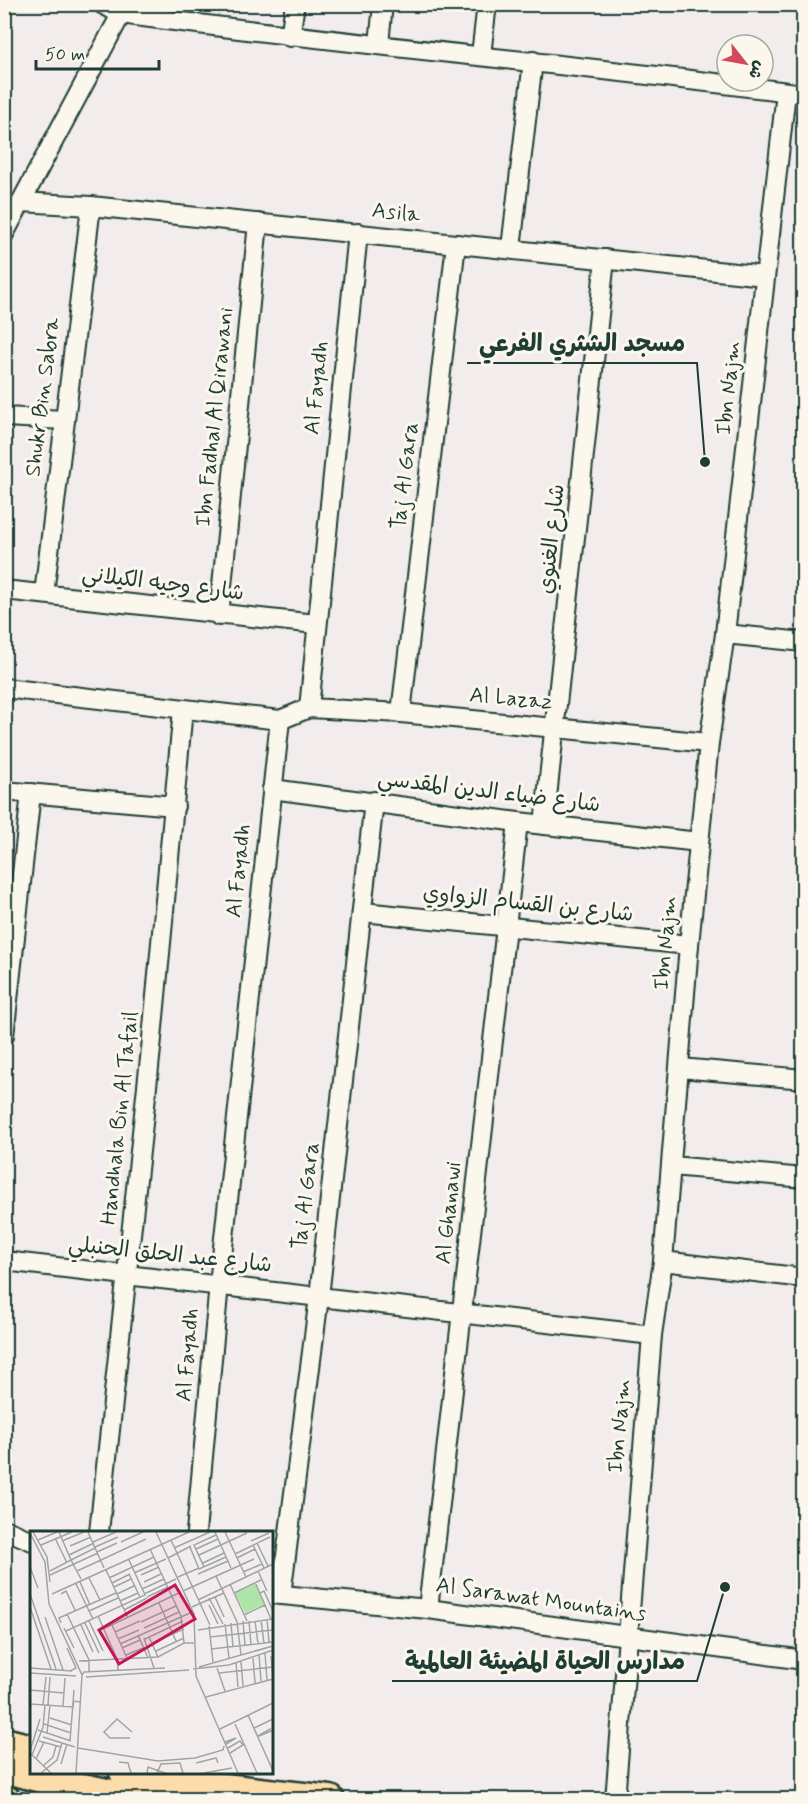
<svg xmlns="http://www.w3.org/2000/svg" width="808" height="1804" font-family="Mynerve,'Playpen Sans Arabic',sans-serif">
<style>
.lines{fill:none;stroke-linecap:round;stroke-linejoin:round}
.street-casing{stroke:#1f3d34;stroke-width:22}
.primary-casing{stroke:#1f3d34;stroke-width:33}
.street{stroke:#fbf7ec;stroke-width:18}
.primary{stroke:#fddcac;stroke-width:28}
.labels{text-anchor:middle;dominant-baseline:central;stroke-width:6;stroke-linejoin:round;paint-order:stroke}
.street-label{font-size:22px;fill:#1f3d34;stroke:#fbf7ec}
.inset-road{fill:none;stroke:#9ea6a3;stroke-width:1.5}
.view{fill:#c2185b;fill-opacity:0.15;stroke:#c2185b;stroke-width:3}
.inset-edge{fill:none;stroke:#1f3d34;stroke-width:3}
.leader{fill:none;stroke:#1f3d34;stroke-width:2}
.callout-dot{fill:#1f3d34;stroke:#fbf7ec;stroke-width:2}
.callout-label{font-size:24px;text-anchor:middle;font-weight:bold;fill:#1f3d34;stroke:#fbf7ec;stroke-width:6;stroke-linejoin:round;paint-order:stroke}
</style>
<rect width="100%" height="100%" fill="#f3eced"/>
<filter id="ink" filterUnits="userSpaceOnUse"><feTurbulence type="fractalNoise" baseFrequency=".0167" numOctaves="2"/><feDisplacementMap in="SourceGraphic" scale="12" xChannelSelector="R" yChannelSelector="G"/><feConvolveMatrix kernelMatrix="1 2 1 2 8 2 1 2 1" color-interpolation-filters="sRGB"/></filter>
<g filter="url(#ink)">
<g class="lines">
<defs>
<g id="street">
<path d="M102 4 121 14C348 45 576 64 804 94"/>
<path d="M290 37 295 4"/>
<path d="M379 44 383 4"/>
<path d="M481 55 487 4"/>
<path d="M21 202 91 206 765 276"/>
<path d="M4 234 126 5"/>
<path d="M511 248 533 61"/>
<path d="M4 417 65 420"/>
<path d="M4 590 316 624"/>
<path d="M44 594 91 206"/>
<path d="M219 616 258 223"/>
<path d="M725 634 804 642"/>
<path d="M4 688 280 720"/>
<path d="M309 708 358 233"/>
<path d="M401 713 456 244"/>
<path d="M272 789 518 822 699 842"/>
<path d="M4 791 175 806"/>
<path d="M544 825 605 259"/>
<path d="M363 912 689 945"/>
<path d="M4 1036 31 793"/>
<path d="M680 1068 804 1079"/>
<path d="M672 1166 804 1178"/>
<path d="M4 1261 652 1335"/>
<path d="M663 1261 804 1278"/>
<path d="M4 1529 32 1541"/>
<path d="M99 1532 151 1049 183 709"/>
<path d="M196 1532 219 1284 280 720 309 708 401 713 709 743"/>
<path d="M272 1594 428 1609 804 1660"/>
<path d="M281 1595 319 1297 374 801"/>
<path d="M428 1609 518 822"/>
<path d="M615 1800 652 1335 663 1261 689 945 709 743 725 634 786 92"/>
</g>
<g id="primary">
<path d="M4 1742 32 1749"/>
<path d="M4 1768 63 1784 141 1800"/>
<path d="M124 1772 162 1781 330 1800"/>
<path d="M4 1799 6 1800"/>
</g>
</defs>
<use href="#street" class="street-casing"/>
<use href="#primary" class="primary-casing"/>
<use href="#street" class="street"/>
<use href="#primary" class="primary"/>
</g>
</g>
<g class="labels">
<g class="street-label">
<text transform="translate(396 213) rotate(6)">Asila</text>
<text transform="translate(317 388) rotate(-84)">Al Fayadh</text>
<text transform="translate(729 388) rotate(-84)">Ibn Najm</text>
<text transform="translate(43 397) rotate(-83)">Shukr Bin Sabra</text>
<text transform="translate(215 417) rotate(-84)">Ibn Fadhal Al Qirawani</text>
<text transform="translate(405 476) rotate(-83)">Taj Al Gara</text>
<text transform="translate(552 539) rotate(-84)">شارع الغنوي</text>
<text transform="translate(163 584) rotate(7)">شارع وجيه الكيلاني</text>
<text transform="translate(511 699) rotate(5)">Al Lazaz</text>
<text transform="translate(489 792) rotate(7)">شارع ضياء الدين المقدسي</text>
<text transform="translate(239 871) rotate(-84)">Al Fayadh</text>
<text transform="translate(528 904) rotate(6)">شارع بن القسام الزواوي</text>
<text transform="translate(666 943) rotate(-85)">Ibn Najm</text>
<text transform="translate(120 1118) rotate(-84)">Handhala Bin Al Tafail</text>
<text transform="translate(306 1196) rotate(-83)">Taj Al Gara</text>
<text transform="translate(449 1213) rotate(-84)">Al Ghanawi</text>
<text transform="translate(170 1255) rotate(6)">شارع عبد الحلق الحنبلي</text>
<text transform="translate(188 1355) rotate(-85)">Al Fayadh</text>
<text transform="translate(620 1426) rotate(-85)">Ibn Najm</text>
<text transform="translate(541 1600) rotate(8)">Al Sarawat Mountains</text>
</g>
</g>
<g transform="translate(30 1531)">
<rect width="243" height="243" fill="#f3eced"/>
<path d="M225 53 235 73 215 82 205 62Z" fill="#aee4a7"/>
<path class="inset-road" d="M3 1 17 26 20 51M29 1 41 29 65 17M58 1 74 37M126 1 164 83 166 145 208 242M185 1 201 37M195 1 216 46M0 2 15 31 19 73 52 144 46 242M25 7 37 32M8 9 27 1M141 9 180 94M32 10 54 1M221 10 239 2M63 11 86 1M91 11 113 1M227 12 238 35M11 14 42 1M223 14 234 37M40 15 61 6M65 16 88 6M160 16 169 38 196 26M144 17 180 1M120 18 151 85 154 112M166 18 188 8M67 21 87 12M205 23 240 6M39 24 64 12M169 24 217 2M138 27 161 15M207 27 225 18M71 29 116 8M173 32 194 22M0 36 8 57M174 36 164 14 186 4M76 39 98 87M20 40 41 29 51 48M47 40 71 29M228 40 237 60M213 41 232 33M104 42 136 28M99 43 110 66M168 43 198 30M20 44 68 22M111 44 129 36M186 45 207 91 211 124M148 46 169 37M59 47 70 69M79 47 124 26M50 51 60 74M114 51 131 43M225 51 241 88M82 52 100 43M46 53 63 88M200 53 217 90M84 56 101 48M112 58 134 48M153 60 224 28M204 62 231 49M230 62 234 60 243 80M0 63 26 138M22 63 159 1M31 63 36 60 45 79M87 63 104 55M114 63 146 48M117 66 138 56M185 66 194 86M179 67 193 93M168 69 243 33M90 70 108 62M129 72 146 110M179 74 188 93M56 75 86 62M0 76 21 138M162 76 194 62M94 79 117 67M59 80 88 67M37 83 59 129V141M214 84 235 74M68 85 87 128 88 139M15 86 33 139M231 89 234 112M237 89 239 111M59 90 73 120M213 90 215 114M219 90 221 114M225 90 228 113M111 91 146 75M31 92 29 87 56 75M55 92 69 122M201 92 203 116M195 93 199 127M51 94 63 121M82 94 97 127M179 95 183 131M34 97 44 117M114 97 149 81M73 98 151 61M168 99 243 88M36 100 115 64 99 29M85 101 110 90M108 104 118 127M119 106 128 126M180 106 243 99M114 107 124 137M88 108 109 99M115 108 153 90M122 112 154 98M90 113 160 82M37 117 46 137 40 140M92 117 110 109M181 118 243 111M126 120 154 107M235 122 237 149M96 124 113 117M229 124 231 150M241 125 243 147M223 127 225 152M49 130 128 126 154 112H164M211 130 213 155M206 132 208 156M169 136 243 115M0 137 42 140M187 137 195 160M163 138 199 134 243 119M0 142 46 145M189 142 243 136M52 144 54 141 135 137M56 146 159 139M0 159 34 162M176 166 243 148M0 173 43 176 44 170 50 171M13 174 16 146M18 174 20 146M33 175 35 147M218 184 243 240M20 187 42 194M14 193 41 202M205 193 227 242M224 197 243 188M190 198 243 172M8 199 41 210M17 202 20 174M228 205 240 198 241 200 229 205M13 206 32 212M100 207H80L74 201 87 188 102 201M9 210 31 216M40 210 44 159M195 211 206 207 196 213M48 217 128 230 165 227 193 219 194 215M198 217 210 210 213 214 200 222M0 220 10 188M1 223 21 242M2 224 13 196 15 174M6 228 14 211M89 231 98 232 101 242M166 232 186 227 188 232M31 233 37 213M13 235 23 226 26 215M11 242 27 229 32 212 45 216M117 242 118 236 135 242M127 242 131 233 150 232 153 242M174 242 202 237"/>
<path class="view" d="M145 54 165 88 89 133 69 99Z"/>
<rect width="243" height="243" class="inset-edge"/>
</g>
<path class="leader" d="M705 462L697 363H467M725 1587L697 1681H392"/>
<g class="callout-dot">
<circle cx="705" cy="462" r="6"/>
<circle cx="725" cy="1587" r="6"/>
</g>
<g class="callout-label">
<text x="582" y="351">مسجد الشثري الفرعي</text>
<text x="545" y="1669">مدارس الحياة المضيئة العالمية</text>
</g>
<rect width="808" height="1804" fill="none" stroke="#fbf7ec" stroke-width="24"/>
<rect x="12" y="12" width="784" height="1780" fill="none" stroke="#1f3d34" stroke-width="2" filter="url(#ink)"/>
<g transform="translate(745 63) rotate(121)"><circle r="28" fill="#fbf7ec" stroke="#a3ada2" stroke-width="1.5"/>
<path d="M0-4.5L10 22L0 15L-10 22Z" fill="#d1495b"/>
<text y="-9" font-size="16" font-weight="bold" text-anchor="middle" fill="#1f3d34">ش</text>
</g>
<path d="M36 60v9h123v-9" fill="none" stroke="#1f3d34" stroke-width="3"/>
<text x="45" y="60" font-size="18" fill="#1f3d34" stroke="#fbf7ec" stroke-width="4.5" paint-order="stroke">50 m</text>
</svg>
